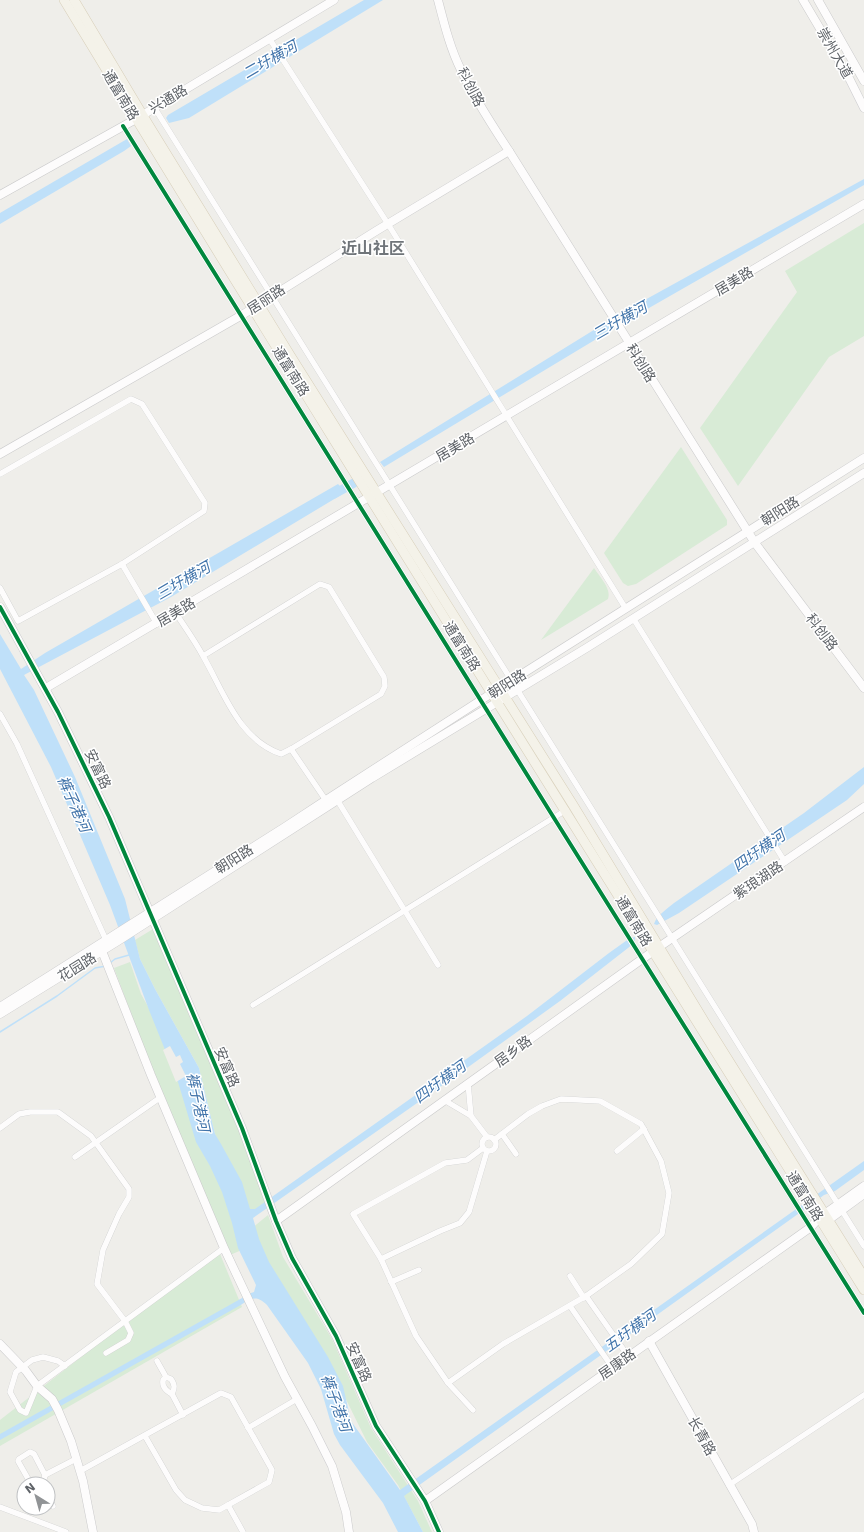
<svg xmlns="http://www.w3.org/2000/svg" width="864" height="1532" font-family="'DejaVu Sans','Noto Sans SC',sans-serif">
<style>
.green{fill:#d8ebd6}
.water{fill:#bfe0f9}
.pier{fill:#efeeea}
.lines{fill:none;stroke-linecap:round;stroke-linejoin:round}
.stream{stroke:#bfe0f9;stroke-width:1.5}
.river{stroke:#bfe0f9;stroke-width:9}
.street-casing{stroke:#cbcccc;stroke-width:6}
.secondary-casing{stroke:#cacacb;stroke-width:9}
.primary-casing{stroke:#d7ceb8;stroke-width:10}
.street{stroke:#fdfcfc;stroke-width:5.5}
.secondary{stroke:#fdfcfc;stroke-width:8}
.primary{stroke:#f4f2e9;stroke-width:9}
.cycleway-casing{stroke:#fff;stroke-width:6}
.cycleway{stroke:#00873e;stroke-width:4}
.labels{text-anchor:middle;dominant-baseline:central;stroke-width:3;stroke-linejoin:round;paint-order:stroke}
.street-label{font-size:14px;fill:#5f6368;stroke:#fff}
.water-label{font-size:15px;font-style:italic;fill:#4174aa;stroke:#fff}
.quarter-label{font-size:16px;font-weight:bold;fill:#70757a;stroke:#fff}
</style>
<rect width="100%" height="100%" fill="#efeeea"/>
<g class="green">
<path d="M864 223V336L829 357 738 486 700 428 797 292 785 271Z"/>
<path d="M681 447 727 520V525L636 584 628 586 623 583 604 553Z"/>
<path d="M594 568C599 576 612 589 608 599L541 640Z"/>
<path d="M153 929 239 1130 266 1205 248 1217 215 1134 199 1068 155 989 140 959 135 940Z"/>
<path d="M130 962 141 994 170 1046 223 1185 244 1249 230 1255 154 1074 114 968Z"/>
<path d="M268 1215 283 1257 332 1339 371 1428 418 1501 432 1532H423L398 1485 367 1442 334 1375 274 1283 252 1228Z"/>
<path d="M220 1254 242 1307 0 1446V1420L121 1326Z"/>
</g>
<g class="water">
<path d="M364 0H383L189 118 169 123 166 118 168 115Z"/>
<path d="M127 139 131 146 124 151 0 224V213Z"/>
<path d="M864 179V185L628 320 384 467 380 462 623 312Z"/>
<path d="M338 484 346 492 171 597 24 675 34 690 75 777 125 899 140 959 155 989 199 1068 215 1134 221 1144 242 1182 250 1209H255L276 1194 527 1016 609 953 630 938 635 937V942L628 948 560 1001 460 1073 253 1218 259 1239 269 1262 328 1357 343 1386 351 1421 400 1490 864 1161V1170L835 1191 824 1195 805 1209 404 1496 423 1532H398L383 1503 340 1445 334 1434 321 1389 308 1363 267 1305C255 1294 251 1299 239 1306L0 1440V1434L251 1293 254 1292 256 1285 238 1248 232 1223 222 1192 210 1166 196 1142 178 1082 149 1010 110 905 51 767 0 669V634L21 669 45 653Z"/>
<path d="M864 767V784L847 800 679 913 657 925 654 924C657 915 667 909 674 903L804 813Z"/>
</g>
<path class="pier" d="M170 1046 176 1057 180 1055 183 1062 180 1064 186 1076 176 1082 163 1050Z"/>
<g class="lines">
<g class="stream">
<path d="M110 963 115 959 129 955"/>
<path d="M0 1032 57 996 95 968 106 966"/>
</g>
<path class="river" d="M334 494 354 483"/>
<defs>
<g id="street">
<path d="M269 38 388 224 626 609"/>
<path d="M154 107 864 1246"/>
<path d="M123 126 554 818 864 1313"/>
<path d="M0 474 131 399 142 404 205 503 204 511 122 564 18 621 0 588"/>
<path d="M122 564 157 624"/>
<path d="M175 612C185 627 195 641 203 656 224 692 238 739 281 754L291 749 381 694 385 686 384 677 329 587 320 584 203 656"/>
<path d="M633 618 785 862"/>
<path d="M0 714 17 744 106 940"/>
<path d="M291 749 327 802"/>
<path d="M336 798 438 965"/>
<path d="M253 1005 566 810"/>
<path d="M444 1100 471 1116 468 1083"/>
<path d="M471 1116 487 1137"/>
<path d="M0 1128 19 1114 30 1112H58L91 1136 129 1189V1197L119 1214 103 1250 97 1284 125 1321 131 1333 128 1340 106 1353"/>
<path d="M502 1134 516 1154"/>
<circle cx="489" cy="1144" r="7"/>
<path d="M617 1151 644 1129"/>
<path d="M75 1157 161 1097"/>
<path d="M381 1259 440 1231 460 1223 469 1212 487 1151"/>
<path d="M570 1276 584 1298"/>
<path d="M391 1282 419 1270"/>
<path d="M586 1296 628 1356"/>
<path d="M570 1306 612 1367"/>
<path d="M157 1361 166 1377 171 1379C175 1385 175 1388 172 1394 166 1391 162 1386 163 1380L166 1377"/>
<path d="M65 1366 58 1361 43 1357 32 1360 16 1372 10 1392 20 1410 26 1413 37 1386 224 1248"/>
<path d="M448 1383 503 1344 586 1296 631 1264 662 1234 669 1193 661 1161 641 1124 600 1101 561 1099 542 1106 528 1114 494 1140"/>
<path d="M172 1394 183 1415"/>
<path d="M473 1410 448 1383 416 1336 381 1259 353 1214 445 1163 467 1160 483 1148"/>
<path d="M248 1428 297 1399"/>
<path d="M80 1471 221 1393 231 1397 272 1470 269 1482 219 1510 202 1508 185 1500 176 1490 145 1436"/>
<path d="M33 1484H31L18 1461 19 1459 30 1452 34 1454 45 1475"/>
<path d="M43 1484 45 1475 76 1459"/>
<path d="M729 1485 864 1395"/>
<path d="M48 1497 53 1506"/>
<path d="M228 1505 243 1532"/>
<path d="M0 1507 66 1532"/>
</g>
<g id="secondary">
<path d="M438 0C444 23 450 48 461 70 474 98 492 125 509 151L755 543 864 688"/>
<path d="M803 0 848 76 864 108"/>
<path d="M818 0 864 81"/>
<path d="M0 195 136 119 334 0"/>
<path d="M0 454 242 315 376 231 509 151"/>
<path d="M0 607 58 712 109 817 242 1128 276 1221 292 1258 336 1336 376 1426 425 1501 439 1532"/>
<path d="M46 688 864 204"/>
<path d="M102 951 151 1075 224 1248 285 1377 312 1426 332 1466 346 1512 349 1532"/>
<path d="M0 1007 285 827 326 800 492 693 864 458"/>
<path d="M0 1014 118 941 372 778 588 647 864 473"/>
<path d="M276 1221 659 947 864 807"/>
<path d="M823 1224 864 1194"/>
<path d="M649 1341 752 1524 754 1532"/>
<path d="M0 1344 26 1371 37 1386 52 1399 58 1410 71 1441 83 1481 93 1532"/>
<path d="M425 1501 811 1227 819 1218 864 1186"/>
</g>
<g id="primary">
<path d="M64 0C326 433 597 860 864 1290"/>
<path d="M74 0 148 124 290 355 573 805 704 1021 864 1277"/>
</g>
</defs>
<use href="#street" class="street-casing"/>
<use href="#secondary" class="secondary-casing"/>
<use href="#primary" class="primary-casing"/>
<use href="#street" class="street"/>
<use href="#secondary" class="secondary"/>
<use href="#primary" class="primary"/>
<defs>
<g id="cycleway">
<path d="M123 126 554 818 864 1313"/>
<path d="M0 607 58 712 109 817 242 1128 276 1221 292 1258 336 1336 376 1426 425 1501 439 1532"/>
</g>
</defs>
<use href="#cycleway" class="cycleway-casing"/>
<use href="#cycleway" class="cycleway"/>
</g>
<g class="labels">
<g class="street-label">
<text transform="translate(835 53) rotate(60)">崇州大道</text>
<text transform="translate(471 87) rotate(62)">科创路</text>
<text transform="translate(121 95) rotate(59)">通富南路</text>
<text transform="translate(168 99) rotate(-31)">兴通路</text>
<text transform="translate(734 281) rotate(-31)">居美路</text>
<text transform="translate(266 299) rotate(-33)">居丽路</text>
<text transform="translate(641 363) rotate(58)">科创路</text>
<text transform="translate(291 371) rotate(58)">通富南路</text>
<text transform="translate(455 447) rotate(-31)">居美路</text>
<text transform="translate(780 511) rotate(-32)">朝阳路</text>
<text transform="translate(176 612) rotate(-31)">居美路</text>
<text transform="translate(822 632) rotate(53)">科创路</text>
<text transform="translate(462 646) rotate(58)">通富南路</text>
<text transform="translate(507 684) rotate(-32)">朝阳路</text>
<text transform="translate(98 769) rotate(65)">安富路</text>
<text transform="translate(234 859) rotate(-32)">朝阳路</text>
<text transform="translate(758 880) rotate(-34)">紫琅湖路</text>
<text transform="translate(634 921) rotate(59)">通富南路</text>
<text transform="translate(77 967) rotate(-32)">花园路</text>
<text transform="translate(513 1051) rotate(-36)">居乡路</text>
<text transform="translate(227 1067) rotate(67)">安富路</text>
<text transform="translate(805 1196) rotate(58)">通富南路</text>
<text transform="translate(359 1362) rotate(66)">安富路</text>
<text transform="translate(617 1364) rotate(-35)">居康路</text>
<text transform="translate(702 1436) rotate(61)">长青路</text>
</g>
<g class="water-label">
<text transform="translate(270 60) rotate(-30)">二圩横河</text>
<text transform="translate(620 321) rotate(-30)">三圩横河</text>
<text transform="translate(183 581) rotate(-30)">三圩横河</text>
<text transform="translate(74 804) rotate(66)">裤子港河</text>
<text transform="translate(759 851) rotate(-35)">四圩横河</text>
<text transform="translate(440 1082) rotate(-36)">四圩横河</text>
<text transform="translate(198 1102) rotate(78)">裤子港河</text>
<text transform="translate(630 1331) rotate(-36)">五圩横河</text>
<text transform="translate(336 1403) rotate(70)">裤子港河</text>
</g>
<g class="quarter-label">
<text x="373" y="248">近山社区</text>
</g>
</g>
<g transform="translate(36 1496) rotate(323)"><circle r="19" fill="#ffffff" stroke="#bfc1c3"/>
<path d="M0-3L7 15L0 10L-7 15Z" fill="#919496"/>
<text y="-6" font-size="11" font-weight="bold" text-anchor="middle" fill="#5f6368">N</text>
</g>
</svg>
